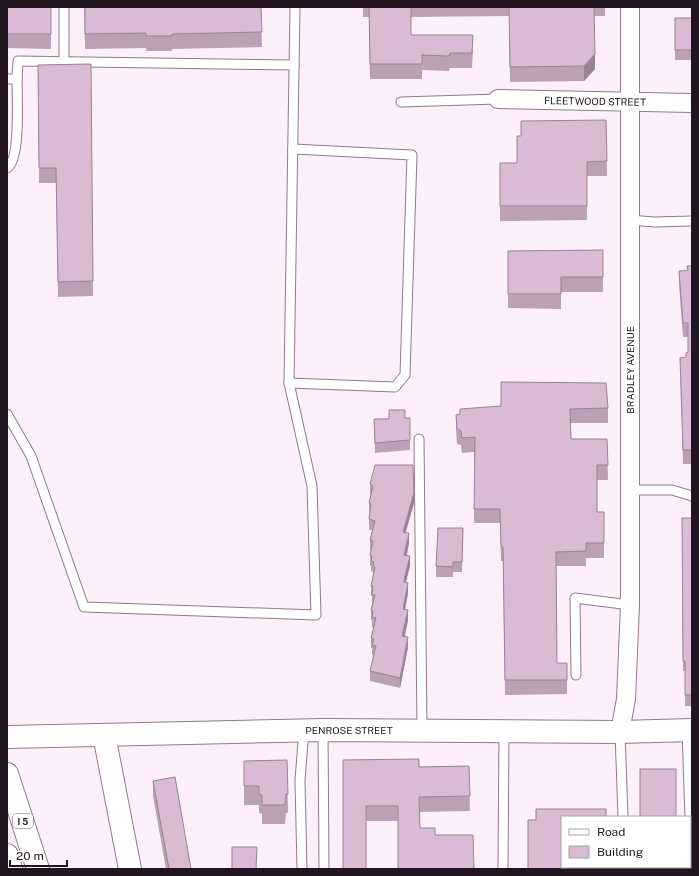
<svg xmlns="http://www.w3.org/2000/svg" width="699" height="876" font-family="'Public Sans',sans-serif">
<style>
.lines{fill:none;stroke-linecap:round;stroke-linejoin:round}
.lane-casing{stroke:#93788f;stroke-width:11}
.street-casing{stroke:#93788f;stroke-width:20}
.secondary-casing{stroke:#93788f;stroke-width:24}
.highway-casing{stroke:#93788f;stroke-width:24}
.lane{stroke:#fff;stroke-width:9}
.street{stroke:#fff;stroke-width:18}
.secondary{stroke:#fff;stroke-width:22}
.highway{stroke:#fff;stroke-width:22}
.wall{fill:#bba1b6}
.shaded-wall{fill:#988394}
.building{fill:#d9bbd4;stroke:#988394}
.labels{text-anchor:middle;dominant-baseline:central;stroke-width:4;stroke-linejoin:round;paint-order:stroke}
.shield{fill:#fff;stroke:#645c62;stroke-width:1}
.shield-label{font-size:9px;font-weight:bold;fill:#21161f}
.street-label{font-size:10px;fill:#21161f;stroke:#fff}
</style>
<rect width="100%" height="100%" fill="#fdf0fb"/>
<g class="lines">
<defs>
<g id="lane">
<path d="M64 7V62"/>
<path d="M7 79H17L18 61 294 65"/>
<path d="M401 102 498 99"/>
<path d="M7 168C21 160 17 96 17 79"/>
<path d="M630 220 654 222 692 221"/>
<path d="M289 383 395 387 405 375 412 155 293 149"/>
<path d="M7 414 31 456 84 607 316 615 312 486 289 383 295 7"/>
<path d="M419 439 422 730"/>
<path d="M630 490H672L692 496"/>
<path d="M576 675 575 598 630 605"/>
<path d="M323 730 324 869"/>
<path d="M687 730 690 817"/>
<path d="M620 732 623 817"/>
<path d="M690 835 691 869"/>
<path d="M302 869 300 780 304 730"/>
<path d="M503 869 504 732"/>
<path d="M623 869V867"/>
</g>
<g id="street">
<path d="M498 99 692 103"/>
<path d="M620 732 626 699 630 605V7"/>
</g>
<path id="secondary" d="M7 737 323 730 620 732 692 730"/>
<g id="highway">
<path d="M104 735 130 869"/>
<path d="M7 774 38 869"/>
<path d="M7 855 11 869"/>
</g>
</defs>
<use href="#lane" class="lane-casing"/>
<use href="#street" class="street-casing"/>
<use href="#secondary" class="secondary-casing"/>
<use href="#highway" class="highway-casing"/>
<use href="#lane" class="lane"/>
<use href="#street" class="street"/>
<use href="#secondary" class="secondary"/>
<use href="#highway" class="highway"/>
</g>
<g class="wall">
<path d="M7 7H51V49L7 48Z"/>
<path d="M84 7H261L262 47 172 49V51H146V48L85 49Z"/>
<path d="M363 7H605V16H594L595 69 584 81 510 82 509 16 411 17V35L473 50 472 68H450L449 71 422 70V79H370L369 17H363Z"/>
<rect x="675" y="18" width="17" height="42"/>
<path d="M91 64 93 296 58 297 56 183H39L38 65Z"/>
<path d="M606 120 607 176H587V220L500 221V163H517L521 136Z"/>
<path d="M603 250V292H561V309L508 308V251Z"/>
<path d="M692 266V464H683L680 358 686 357 688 352V337H683L679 284V271L687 270Z"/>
<path d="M501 406 608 408V423H571V439H607L608 480H597V512H604V558H586V566H556L557 663H567V694L505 695 503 561H501L500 523H474V452L462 453 461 445 457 444 456 430V415Z"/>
<path d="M410 418V450L375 453 374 419Z"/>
<path d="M370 484 414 503 405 532 409 543 407 555 410 566 405 583 408 593 405 610 408 620 405 636 408 647 400 688 370 681V671L374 656 372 655V648H371V638L374 628 372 627V620H371V610L372 605V596H371V586L373 576V572L371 571V566L370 565V555L371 550H370V540L372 530H369V519L370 513H369V503L371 495 370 494Z"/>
<path d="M682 518H692V706H685V671H683Z"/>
<path d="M463 528 462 572H453V577H436V566Z"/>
<path d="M287 760 288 813H286L285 824H262V814L259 813V805H244V761Z"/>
<path d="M343 760 419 767 469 766 470 811 419 812 420 828 435 835 474 869 398 821H366Z"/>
<path d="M153 781 191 869H166L153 796Z"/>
<rect x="628" y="867" width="48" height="2"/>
</g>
<g class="shaded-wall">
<path d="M595 54V69L584 81V66Z"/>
<path d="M414 493V503L403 542V532Z"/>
<path d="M409 533V543L404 565V555Z"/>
<path d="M410 556V566L404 590V580Z"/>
<path d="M408 583V593L403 619V609Z"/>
<path d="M408 610V620L402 646V636Z"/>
<path d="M408 637V647L400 688V678Z"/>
</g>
<g class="building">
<rect x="7" y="7" width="44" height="27"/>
<path d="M85 7H261L262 32 172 34V36H146V33L85 34Z"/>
<path d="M369 7H411V35H473L472 53H450L449 56 422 55V64H370Z"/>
<path d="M509 7H594L595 54 584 66 510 67Z"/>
<rect x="675" y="18" width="17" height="32"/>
<path d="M91 64 93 281 58 282 56 168H39L38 65Z"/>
<path d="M606 120 607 161 587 162V206H500V163H517V136H521V121Z"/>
<path d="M603 250V277H561V294H508V251Z"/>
<path d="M687 266H692V450H683L680 358 686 357V353L688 352V323H683L679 271 688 270Z"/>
<path d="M501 382 606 383 608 408 570 409 571 439H607L608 465H597V512H604V543H586V551L556 552 557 663H567V680H505L503 547 501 546 500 509H474L475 437 462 438 461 431 457 429 456 415 460 414V409L501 406Z"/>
<path d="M389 410H405V418H410V440L375 443 374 419H389Z"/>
<path d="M375 465H413L414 493 403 532 409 533 404 555 410 556 404 580V582L408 583 403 609 408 610 402 636 408 637 400 678 370 671 376 646 372 645 374 639 371 638 376 618 372 617 373 611 371 610 375 595H372L373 586H371L375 567 373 566 374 562 371 561 372 556 370 555 373 541 370 540 375 521 369 519 371 504 369 503 373 486 370 484Z"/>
<path d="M682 518H692V695H685V661H683Z"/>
<path d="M438 528H463L462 562H453V567L436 566Z"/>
<path d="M419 759V767L469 766 470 796 419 797 420 828H435V835H473L474 869H398V806H366V869H343V760Z"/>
<path d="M287 760 288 794H286L285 805H262V795L259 794V786H244V761Z"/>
<rect x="640" y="769" width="36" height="48"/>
<path d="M175 777 191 869H169L153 781Z"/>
<path d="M536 809H606V817H562V867H615V869H528V820H536Z"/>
<path d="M232 847H257L256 869H232Z"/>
</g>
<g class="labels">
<rect class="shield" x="13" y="814" width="20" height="14" rx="3"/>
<g class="shield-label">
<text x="23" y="821">I 5</text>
</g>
<g class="street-label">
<text transform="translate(595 101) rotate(1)">FLEETWOOD STREET</text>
<text transform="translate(630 370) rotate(-90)">BRADLEY AVENUE</text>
<text x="349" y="730">PENROSE STREET</text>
</g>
</g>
<rect width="699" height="876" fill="none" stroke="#21161f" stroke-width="16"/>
<rect x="561" y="816" width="130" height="52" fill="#ffffff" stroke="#a6a2a5"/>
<rect x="569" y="829" width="20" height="6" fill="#ffffff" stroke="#a6a2a5"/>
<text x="597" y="836" font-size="12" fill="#21161f">Road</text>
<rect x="569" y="846" width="20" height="12" fill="#d9bbd4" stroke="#a6a2a5"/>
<text x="597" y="856" font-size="12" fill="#21161f">Building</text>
<path d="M10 860v6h57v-6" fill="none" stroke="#21161f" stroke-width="2"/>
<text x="16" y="860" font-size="12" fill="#21161f" stroke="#ffffff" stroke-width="3" paint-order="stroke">20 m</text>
</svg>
